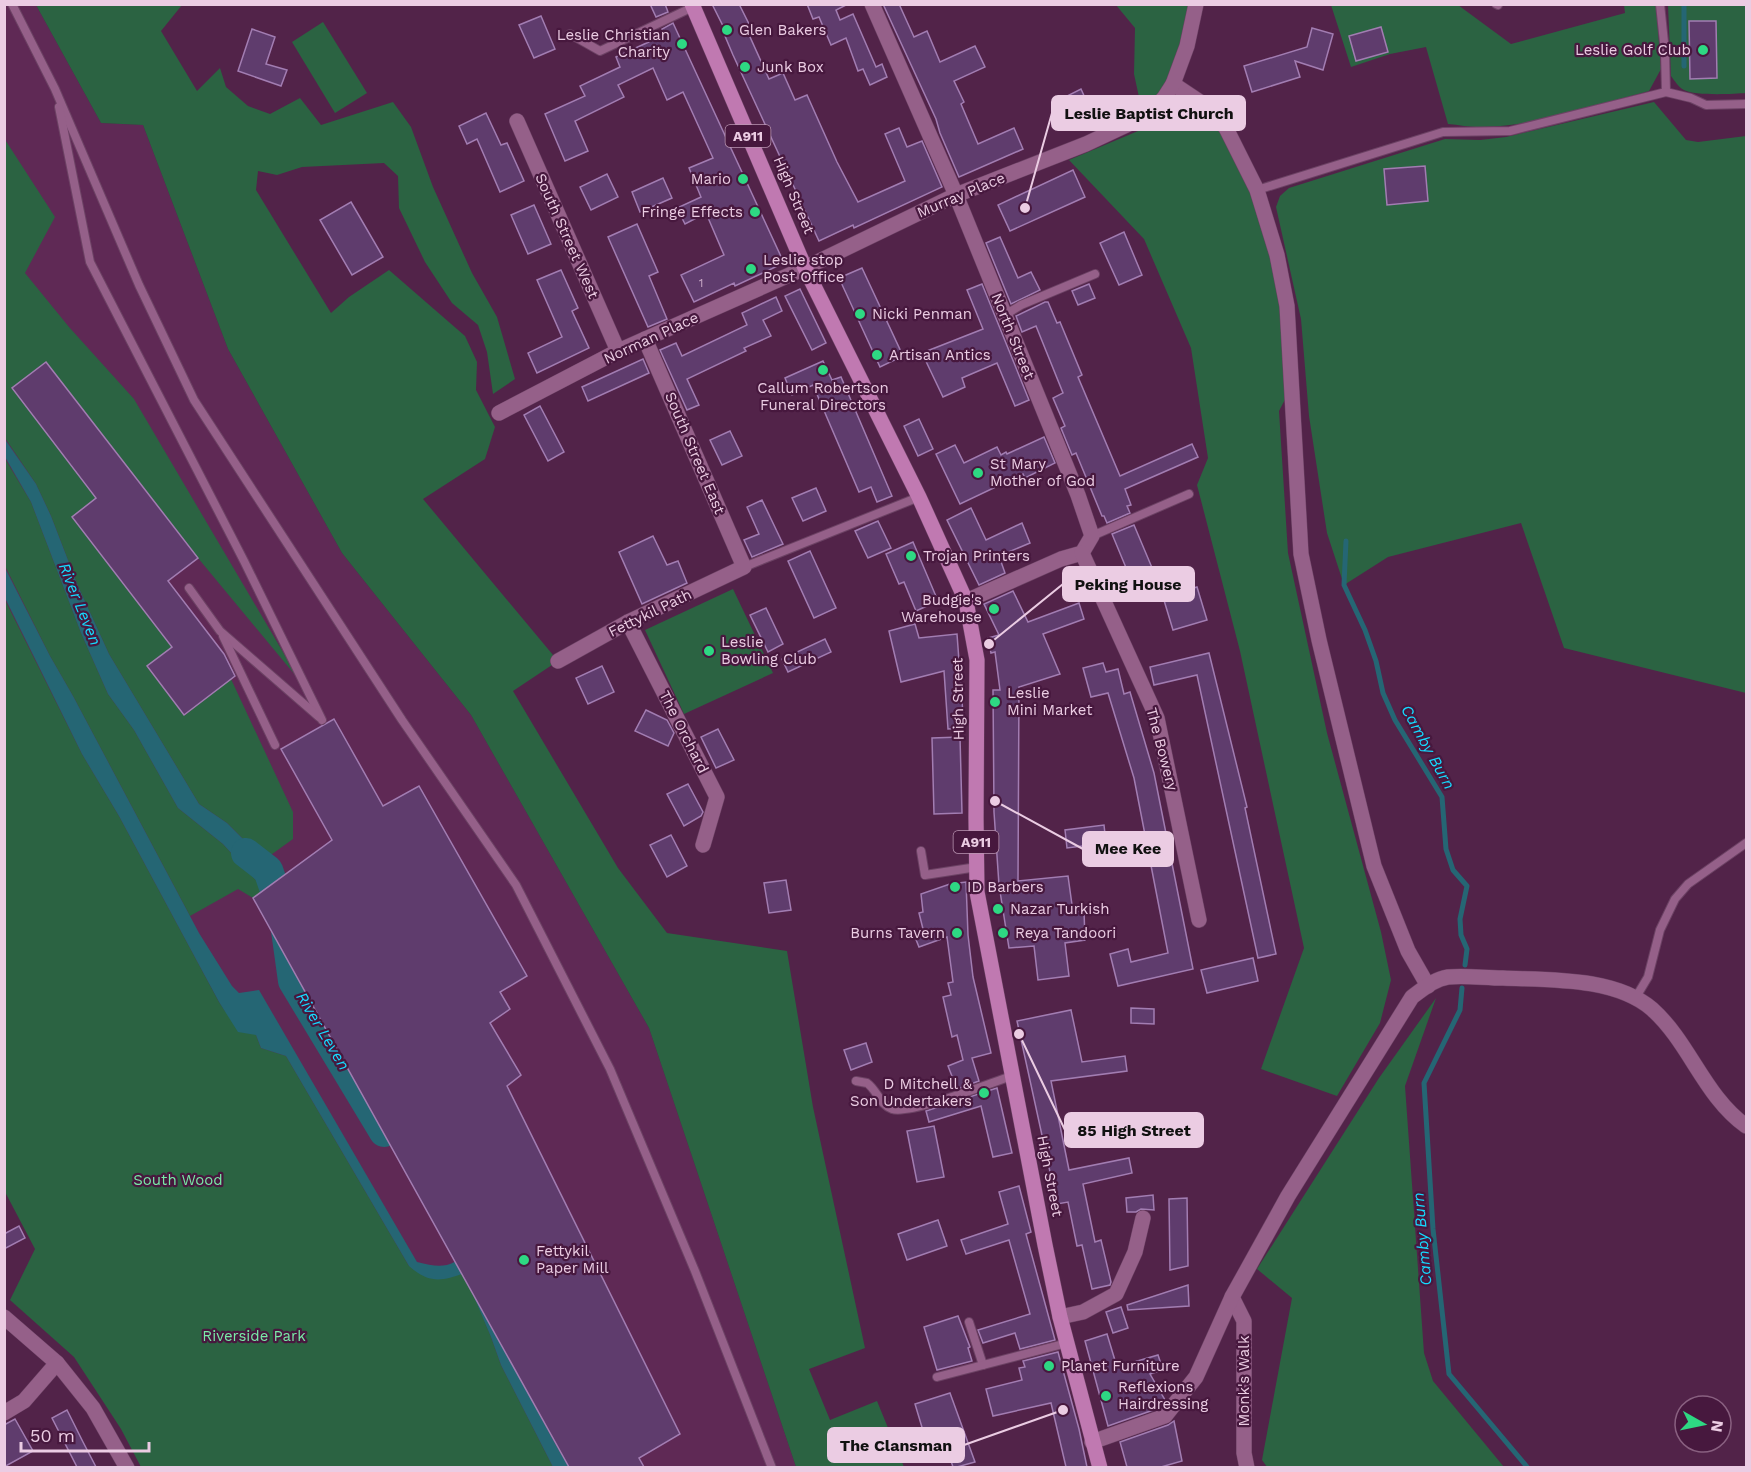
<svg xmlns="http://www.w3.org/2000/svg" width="1751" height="1472" font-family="'Work Sans',sans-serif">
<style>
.built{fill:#5f2955}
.green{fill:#2b6342}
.water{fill:#256674}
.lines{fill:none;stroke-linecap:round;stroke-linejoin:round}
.stream{stroke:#256674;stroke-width:5}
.river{stroke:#256674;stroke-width:30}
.building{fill:#5f3c6d;stroke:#a27db2;stroke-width:1.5}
.service-casing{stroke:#6c4264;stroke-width:10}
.minor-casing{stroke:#6c4264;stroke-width:16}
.primary-casing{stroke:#6c4264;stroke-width:16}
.service{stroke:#956089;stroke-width:8}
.minor{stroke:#956089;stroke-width:15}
.primary{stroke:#c079b1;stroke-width:15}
.poi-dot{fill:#2ed883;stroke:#47183e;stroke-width:2}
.labels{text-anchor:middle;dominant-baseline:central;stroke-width:4.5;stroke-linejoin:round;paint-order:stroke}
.number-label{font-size:12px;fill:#c8a8c6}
.shield{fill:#47183e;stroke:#ba96b2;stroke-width:1.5}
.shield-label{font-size:14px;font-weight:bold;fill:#ebcce3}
.poi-label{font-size:15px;fill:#ebcce3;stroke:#47183e;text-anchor:start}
.street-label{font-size:15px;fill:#ebcce3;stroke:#47183e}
.park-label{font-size:15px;fill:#79eba7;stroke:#47183e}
.water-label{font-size:16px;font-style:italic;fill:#15dbff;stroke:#47183e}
.leader{fill:none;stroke:#ebcce3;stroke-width:2}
.callout-dot{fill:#ebcce3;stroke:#47183e;stroke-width:2}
.callout{fill:#ebcce3;stroke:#ebcce3;stroke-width:2}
.callout-label{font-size:16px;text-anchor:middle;font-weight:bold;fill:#111}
</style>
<rect width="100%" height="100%" fill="#522349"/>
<path class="built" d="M4 5H36L101 123 143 125 228 349 342 553 471 715 649 1028 796 1467H500L5 644Z"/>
<g class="green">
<path d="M36 5H182L161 31 197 91 220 68 226 87 248 106 270 114 300 98 321 125 393 102 411 127 433 187 472 273 497 317 515 379 493 394 487 352 478 325 452 303 425 262 399 208 398 176 384 163 302 167 277 175 258 171 256 190 331 313 349 297 389 270 465 336 477 362 476 390 495 427 485 459 423 499 558 661 513 691 618 868 667 933 787 951 813 1107 865 1348 809 1369 830 1420 877 1401 904 1467H796L649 1028 471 715 342 553 228 349 143 125 101 123Z"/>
<path d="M1116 5H1196L1173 84 1142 111 1134 74 1135 28Z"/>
<path d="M1331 5H1458L1511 44 1625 13 1624 5H1656L1661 69 1649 91C1596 105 1541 125 1485 127 1473 128 1460 125 1448 124L1426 47 1390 54 1351 67Z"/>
<path d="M1668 5H1746V93C1734 94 1694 96 1684 90 1678 87 1675 81 1671 76Z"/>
<path d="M323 22 367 93 335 113 292 42Z"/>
<path d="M1188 92 1212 110 1267 220 1292 386 1279 411 1288 553 1327 733 1381 932 1391 980 1380 1023 1337 1096 1261 1069 1304 948 1240 651 1197 485 1208 458 1191 348 1144 239 1069 160 1150 126Z"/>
<path d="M1654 102 1686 140 1698 142 1746 136V693L1564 648 1521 523 1388 557 1344 585 1327 533 1309 416 1301 319 1276 207 1280 196 1289 188 1445 139 1480 140 1506 137Z"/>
<path d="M4 138 55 217 25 273 69 327 134 399 300 681 198 558 46 362 12 388 96 498 72 517 172 647 147 667 185 715 231 679 293 812V839L268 857 252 848 227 823 199 804 109 654 78 586 51 516 36 484 5 438Z"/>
<path d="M4 457 31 502 81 633 108 694 134 730 178 808 223 844 265 890 253 898 238 889 190 916 73 696 50 656 5 566Z"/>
<path d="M733 589 773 673 684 714 645 630Z"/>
<path d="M4 598 82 754 119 816 219 1002 225 1011 256 1035 261 1048 286 1056 409 1266 465 1273 491 1337 501 1365 553 1467H141L121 1429 74 1357 10 1300 35 1249 4 1190Z"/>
<path d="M1436 998 1405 1086 1424 1353 1433 1381 1504 1467H1267L1262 1460 1292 1298 1257 1269 1379 1078Z"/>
</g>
<g class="water">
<path d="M4 438 36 484 51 516 78 586 109 654 199 804 227 823 252 848 268 857 282 875 265 890 223 844 178 808 134 730 108 694 81 633 31 502 5 457Z"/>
<path d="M4 566 50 656 73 696 199 933 232 986 239 993 259 990 417 1262C443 1269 451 1267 472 1250 501 1324 527 1400 569 1467H553L501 1365 491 1337 464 1273C441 1282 428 1283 409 1266L286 1056 261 1048 256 1035 238 1032 219 1002 119 816 82 754 5 598Z"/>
</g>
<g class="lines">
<g class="stream">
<path d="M1684 66V4"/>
<path d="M1346 541 1344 585 1365 630 1376 661 1383 693 1395 720 1442 797 1446 849 1453 870 1467 886 1460 919 1461 935 1467 949 1465 965"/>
<path d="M1462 988 1460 1010 1424 1083 1433 1229 1449 1374 1528 1468"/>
</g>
<path class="river" d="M246 853 268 870 284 916 293 981 384 1132"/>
</g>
<g class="building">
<path d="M650 4H665L668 12 656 17Z"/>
<path d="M712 4H739L750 26 746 28 769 79 783 73 795 100 807 95 837 162 858 202 905 181 885 134 899 128 907 147 922 141 942 187 854 228 853 225 819 241 733 55 722 29 724 28Z"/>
<path d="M807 4H848L836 10 840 20 853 14 876 67 882 64 887 77 870 85 863 69 858 71 846 38 831 45 819 17 813 19Z"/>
<path d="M883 4H899L914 37 927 31 940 62 975 46 985 67 954 81 964 102 961 104 978 144 1014 128 1023 149 959 177 940 133 936 119Z"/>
<path d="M541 16 555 49 534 58 519 25Z"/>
<path d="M1689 21H1716L1717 78 1690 79Z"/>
<path d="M673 23 784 263 735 286 734 283 694 302 681 275 724 255 706 213 685 224 677 208 701 197 689 168 713 158 683 92 667 100 653 68 618 85 624 97 575 121 588 151 565 161 545 114 585 96 580 86 620 67 616 57 664 35 662 29Z"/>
<path d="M1381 27 1388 52 1356 61 1349 36Z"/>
<path d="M1312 28 1333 34 1323 70 1295 61 1300 77 1252 92 1244 66 1307 47Z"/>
<path d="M252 29 275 37 266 64 287 70 281 86 238 71Z"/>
<path d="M1081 89 1095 120 1076 128 1063 98Z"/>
<path d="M486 113 501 145 507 143 524 181 500 192 477 139 467 144 459 126Z"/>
<path d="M1425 166 1428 201 1387 205 1384 169Z"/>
<path d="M1073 170 1085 197 1010 231 998 205Z"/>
<path d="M607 174 618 197 591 210 580 187Z"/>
<path d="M663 178 672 198 640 212 632 192Z"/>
<path d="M351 202 383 257 352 275 320 220Z"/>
<path d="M534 205 551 244 528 254 511 215Z"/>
<path d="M637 224 658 272 649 276 667 319 648 327 608 237Z"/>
<path d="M1124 232 1142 275 1119 285 1100 243Z"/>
<path d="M1000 237 1018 278 1031 272 1040 290 1011 304 986 243Z"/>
<path d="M862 268 903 356 880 367 839 278Z"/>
<path d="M561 270 578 308 572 311 589 348 537 373 528 353 562 337 537 280Z"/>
<path d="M982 284 1029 400 1015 406 997 363 962 378 965 387 943 397 922 353 983 329 967 290Z"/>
<path d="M1089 284 1095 298 1078 305 1072 291Z"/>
<path d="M800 289 826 343 812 350 785 296Z"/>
<path d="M776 297 782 311 763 320 771 336 744 348 746 351 687 379 699 405 687 410 660 350 676 343 682 356 747 325 742 313Z"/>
<path d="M1045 302H1048L1057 323 1060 322 1082 375 1078 377 1120 476 1192 444 1198 457 1125 489 1131 505 1127 506 1130 513 1107 523 1104 516H1102L1076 453 1072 455 1061 428 1065 426 1053 398 1063 393 1036 326 1022 332 1016 316Z"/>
<path d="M643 359 649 373 588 401 582 387Z"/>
<path d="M823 361 832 380 841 377 892 496 877 502 871 487 859 492 813 385 792 395 785 378Z"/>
<path d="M46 362 198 558 168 581 224 654 235 676 184 715 147 666 172 647 72 517 96 498 12 388Z"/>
<path d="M540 406 564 452 548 461 524 415Z"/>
<path d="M919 419 933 449 918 456 904 426Z"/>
<path d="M730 431 742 456 722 465 710 440Z"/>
<path d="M1044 437 1055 463 1025 478 1023 474 960 504 936 454 955 445 964 463 997 447 1001 455 1006 452 1007 454Z"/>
<path d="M816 488 826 511 803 521 792 498Z"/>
<path d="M762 500 783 544 752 557 744 540 759 534 747 507Z"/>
<path d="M971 508 986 540 1022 523 1030 543 999 556 1005 573 979 585 947 520Z"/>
<path d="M878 521 891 548 868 558 855 531Z"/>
<path d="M1134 525 1161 589 1139 599 1112 534Z"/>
<path d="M653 536 667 565 678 561 687 583 642 604 619 552Z"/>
<path d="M913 542 938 601 916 611 904 582 899 584 886 554Z"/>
<path d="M810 551 836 608 814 618 788 561Z"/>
<path d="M1197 587 1207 620 1173 630 1163 597Z"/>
<path d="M1013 591 1028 622 1079 603 1084 619 1043 634 1060 674 1019 687 1018 881 1068 876 1073 912 1084 911 1085 940 1065 943 1069 976 1038 980 1034 946 1009 948 999 885 994 812 993 690H1000L995 652 991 653 988 638 999 635 984 604Z"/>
<path d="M766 608 783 644 768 652 750 615Z"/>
<path d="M915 624 919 638 957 634 964 728 948 729 944 671 901 682 889 631Z"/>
<path d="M825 639 831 652 788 672 782 659Z"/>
<path d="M1209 653 1247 807 1245 808 1276 954 1258 958 1197 675 1154 685 1150 667Z"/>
<path d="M1103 663 1106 672 1118 669 1124 694 1130 692 1154 773 1193 969 1118 986 1110 954 1128 949 1131 962 1168 953 1134 778 1108 693 1091 697 1083 668Z"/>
<path d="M602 666 614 692 588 704 576 678Z"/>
<path d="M646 710 667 720 674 733 668 746 635 731Z"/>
<path d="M334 719 383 806 419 786 527 976 500 992 510 1009 490 1023 521 1075 507 1086 680 1434 639 1458 644 1467H569L253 898 332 840 281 749Z"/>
<path d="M718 729 734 760 716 768 701 737Z"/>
<path d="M960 737 962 813 934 814 932 738Z"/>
<path d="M688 784 703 812 701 816 684 826 667 794Z"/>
<path d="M1104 825 1106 843 1067 848 1065 830Z"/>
<path d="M671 835 687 866 667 877 650 845Z"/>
<path d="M786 880 791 910 769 913 764 883Z"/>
<path d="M966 882 968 935 973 977 991 1053 972 1058 979 1081 957 1089 948 1066 963 1060 957 1035 952 1037 943 997 951 995 948 983 953 982 947 937 919 947 913 932 923 929 919 913 923 912 921 894 950 884Z"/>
<path d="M1253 958 1258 981 1207 993 1201 970Z"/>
<path d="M1131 1008 1154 1009V1024L1131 1023Z"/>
<path d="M1071 1010 1082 1062 1125 1056 1127 1071 1051 1081 1069 1170 1129 1158 1132 1173 1083 1184 1095 1242 1101 1240 1111 1282 1110 1285 1092 1289 1082 1245 1077 1246 1068 1202 1057 1204 1017 1021Z"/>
<path d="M866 1043 872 1062 851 1070 844 1050Z"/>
<path d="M997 1088 1012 1153 993 1157 981 1106 929 1122 926 1111Z"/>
<path d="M934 1126 944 1177 917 1182 907 1131Z"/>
<path d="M1019 1186 1031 1232 1026 1234 1055 1340 1020 1349 1015 1333 983 1343 978 1330 1030 1314 1009 1240 966 1254 961 1240 1008 1224 999 1192Z"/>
<path d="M1153 1195 1154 1210 1141 1209 1136 1212H1127L1126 1198Z"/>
<path d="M1187 1198 1188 1266 1170 1270 1169 1199Z"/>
<path d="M938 1220 947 1246 907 1260 898 1234Z"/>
<path d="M19 1226 25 1238 4 1249V1234Z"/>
<path d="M1188 1285 1189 1306 1128 1310 1127 1305Z"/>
<path d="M1121 1307 1128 1328 1113 1333 1106 1312Z"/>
<path d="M958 1316 970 1347 968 1348 972 1361 937 1370 924 1327Z"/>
<path d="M1107 1334 1117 1367 1158 1355 1163 1370 1150 1374 1165 1400 1159 1408 1108 1426 1085 1341Z"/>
<path d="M1058 1352 1079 1429 1087 1467H1066L1051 1403 993 1416 986 1389 1022 1380 1019 1368 1025 1367 1023 1361Z"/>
<path d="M950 1393 975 1462 957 1467H953L940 1428 924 1434 915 1404Z"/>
<path d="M67 1410 83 1442 96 1467H77L52 1418Z"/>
<path d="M15 1419 33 1451 4 1467V1425Z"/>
<path d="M1174 1421 1182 1461 1161 1467H1127L1120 1442 1168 1425Z"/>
</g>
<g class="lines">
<defs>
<g id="service">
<path d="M12 4 55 89 139 285 194 400 402 720 516 885 610 1069 695 1271 772 1468"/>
<path d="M1496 4 1498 5"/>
<path d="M1660 4 1665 52 1666 92"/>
<path d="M570 34 600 51 693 7"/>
<path d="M59 107 90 262 244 561 322 720"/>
<path d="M1257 190 1443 132 1510 131 1666 92 1691 98 1706 105 1746 104"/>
<path d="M1005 315 1021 305 1095 274"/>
<path d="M1092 536 1189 494"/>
<path d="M744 567 919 497"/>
<path d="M189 588 220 631 319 717"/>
<path d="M223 636 275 745"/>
<path d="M921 851 925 875 977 867"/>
<path d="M1636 997 1648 977 1660 930 1675 899 1688 884 1746 843"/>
<path d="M856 1081 867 1083C877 1090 880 1105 892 1109 911 1115 990 1083 1012 1076"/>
<path d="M969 1322 983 1365"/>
<path d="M937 1377 1067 1343"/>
</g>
<g id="minor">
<path d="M872 4 956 195 1078 495 1092 536 1082 553 1061 559 966 601"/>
<path d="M1173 84 1212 110 1226 128 1257 190 1277 255 1287 306 1301 554 1319 640 1374 866 1408 951 1428 986"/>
<path d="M517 121 618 351"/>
<path d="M499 413 618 351 805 268 956 195 1086 144 1148 115 1164 98 1173 84 1187 46 1196 4"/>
<path d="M1082 553 1157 718 1199 920"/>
<path d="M628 622 717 797 703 845"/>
<path d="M558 661 628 622 744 567 645 339"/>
<path d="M1232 1297 1244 1321V1453L1247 1468"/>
<path d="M4 1317 57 1363 93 1408 127 1468"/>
<path d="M1060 1317 1083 1312 1116 1294 1135 1252 1143 1218"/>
<path d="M4 1413 24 1401 57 1363"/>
<path d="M1092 1442 1165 1416 1196 1377 1232 1297 1288 1196 1412 997C1423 989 1434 979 1448 977 1465 975 1485 978 1503 978 1549 980 1615 977 1652 1009 1690 1043 1704 1096 1746 1126"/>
</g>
<path id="primary" d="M692 4 805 268 919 497 966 601 977 660 976 818 977 892 1045 1245 1060 1317 1100 1468"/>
</defs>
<use href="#service" class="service-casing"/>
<use href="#minor" class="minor-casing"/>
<use href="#primary" class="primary-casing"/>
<use href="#service" class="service"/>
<use href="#minor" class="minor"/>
<use href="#primary" class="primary"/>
</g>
<g class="poi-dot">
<circle cx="727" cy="30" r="6"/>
<circle cx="682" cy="44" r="6"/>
<circle cx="1703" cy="50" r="6"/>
<circle cx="745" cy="67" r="6"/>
<circle cx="743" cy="179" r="6"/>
<circle cx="755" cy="212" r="6"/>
<circle cx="751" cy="269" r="6"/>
<circle cx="860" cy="314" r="6"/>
<circle cx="877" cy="355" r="6"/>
<circle cx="823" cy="370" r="6"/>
<circle cx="978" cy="473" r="6"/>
<circle cx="911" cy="556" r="6"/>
<circle cx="994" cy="609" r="6"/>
<circle cx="709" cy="651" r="6"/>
<circle cx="995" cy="702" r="6"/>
<circle cx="955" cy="887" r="6"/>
<circle cx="998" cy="909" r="6"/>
<circle cx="957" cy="933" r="6"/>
<circle cx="1003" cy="933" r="6"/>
<circle cx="984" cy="1093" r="6"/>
<circle cx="524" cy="1260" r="6"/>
<circle cx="1049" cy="1366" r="6"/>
<circle cx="1106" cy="1396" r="6"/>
</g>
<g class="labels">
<g class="number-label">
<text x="701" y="283">1</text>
</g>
<g class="shield">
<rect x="725.5" y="125" width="45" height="22" rx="4.5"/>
<rect x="953.5" y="831" width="45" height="22" rx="4.5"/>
</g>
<g class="shield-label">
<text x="748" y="136">A911</text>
<text x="976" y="842">A911</text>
</g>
<g class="poi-label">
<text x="739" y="30">Glen Bakers</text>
<text x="670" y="35" text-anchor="end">Leslie Christian<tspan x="670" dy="17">Charity</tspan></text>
<text x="1691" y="50" text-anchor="end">Leslie Golf Club</text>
<text x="757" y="67">Junk Box</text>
<text x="731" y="179" text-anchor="end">Mario</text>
<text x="743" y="212" text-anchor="end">Fringe Effects</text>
<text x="763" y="260">Leslie stop<tspan x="763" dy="17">Post Office</tspan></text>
<text x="872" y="314">Nicki Penman</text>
<text x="889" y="355">Artisan Antics</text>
<text x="823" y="388" text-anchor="middle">Callum Robertson<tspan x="823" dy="17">Funeral Directors</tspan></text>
<text x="990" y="464">St Mary<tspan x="990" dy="17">Mother of God</tspan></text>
<text x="923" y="556">Trojan Printers</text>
<text x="982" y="600" text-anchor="end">Budgie's<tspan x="982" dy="17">Warehouse</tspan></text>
<text x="721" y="642">Leslie<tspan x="721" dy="17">Bowling Club</tspan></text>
<text x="1007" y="693">Leslie<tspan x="1007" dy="17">Mini Market</tspan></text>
<text x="967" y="887">ID Barbers</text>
<text x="1010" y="909">Nazar Turkish</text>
<text x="945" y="933" text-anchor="end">Burns Tavern</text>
<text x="1015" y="933">Reya Tandoori</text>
<text x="972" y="1084" text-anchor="end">D Mitchell &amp;<tspan x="972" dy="17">Son Undertakers</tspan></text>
<text x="536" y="1251">Fettykil<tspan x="536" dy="17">Paper Mill</tspan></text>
<text x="1061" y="1366">Planet Furniture</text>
<text x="1118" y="1387">Reflexions<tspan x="1118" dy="17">Hairdressing</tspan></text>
</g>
<g class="street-label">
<text transform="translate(794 195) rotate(67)">High Street</text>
<text transform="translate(961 195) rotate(-23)">Murray Place</text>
<text transform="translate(567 236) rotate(66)">South Street West</text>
<text transform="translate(1013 336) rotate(68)">North Street</text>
<text transform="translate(651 338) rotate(-25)">Norman Place</text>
<text transform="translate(695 453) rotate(67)">South Street East</text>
<text transform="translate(650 613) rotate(-26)">Fettykil Path</text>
<text transform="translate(958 699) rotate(-91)">High Street</text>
<text transform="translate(684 732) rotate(63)">The Orchard</text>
<text transform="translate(1162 749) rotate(75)">The Bowery</text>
<text transform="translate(1050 1176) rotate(79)">High Street</text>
<text transform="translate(1244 1381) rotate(-90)">Monk's Walk</text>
</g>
<g class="park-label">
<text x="178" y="1180">South Wood</text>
<text x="254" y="1336">Riverside Park</text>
</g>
<g class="water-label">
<text transform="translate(80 604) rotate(68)">River Leven</text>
<text transform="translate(1428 747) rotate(61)">Camby Burn</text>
<text transform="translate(323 1031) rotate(59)">River Leven</text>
<text transform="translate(1422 1239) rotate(-95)">Camby Burn</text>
</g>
</g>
<path class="leader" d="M1025 208L1052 113M989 644L1063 584M995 801L1083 849M1019 1034L1065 1130M1063 1410L964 1445"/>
<g class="callout-dot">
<circle cx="1025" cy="208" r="6"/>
<circle cx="989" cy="644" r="6"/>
<circle cx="995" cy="801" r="6"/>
<circle cx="1019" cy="1034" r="6"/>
<circle cx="1063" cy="1410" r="6"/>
</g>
<g class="callout">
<rect x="1052" y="96" width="193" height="34" rx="6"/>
<rect x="1063" y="567" width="131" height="34" rx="6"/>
<rect x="1083" y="832" width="90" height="34" rx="6"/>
<rect x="1065" y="1113" width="138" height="34" rx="6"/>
<rect x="828" y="1428" width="136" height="34" rx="6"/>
</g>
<g class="callout-label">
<text x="1149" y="119">Leslie Baptist Church</text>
<text x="1128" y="590">Peking House</text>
<text x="1128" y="854">Mee Kee</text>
<text x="1134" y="1136">85 High Street</text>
<text x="896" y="1451">The Clansman</text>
</g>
<rect width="1751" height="1472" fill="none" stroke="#ebcce3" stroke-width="12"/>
<g transform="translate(1703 1424) rotate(99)"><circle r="28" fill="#47183e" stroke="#896080" stroke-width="1.5"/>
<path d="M0-4.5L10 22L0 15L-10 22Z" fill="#2ed883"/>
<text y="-9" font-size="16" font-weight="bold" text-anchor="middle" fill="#ebcce3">N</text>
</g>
<path d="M21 1442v9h128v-9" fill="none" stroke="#ebcce3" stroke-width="3"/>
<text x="30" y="1442" font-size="18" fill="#ebcce3" stroke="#47183e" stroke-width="4.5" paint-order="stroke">50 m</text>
</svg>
